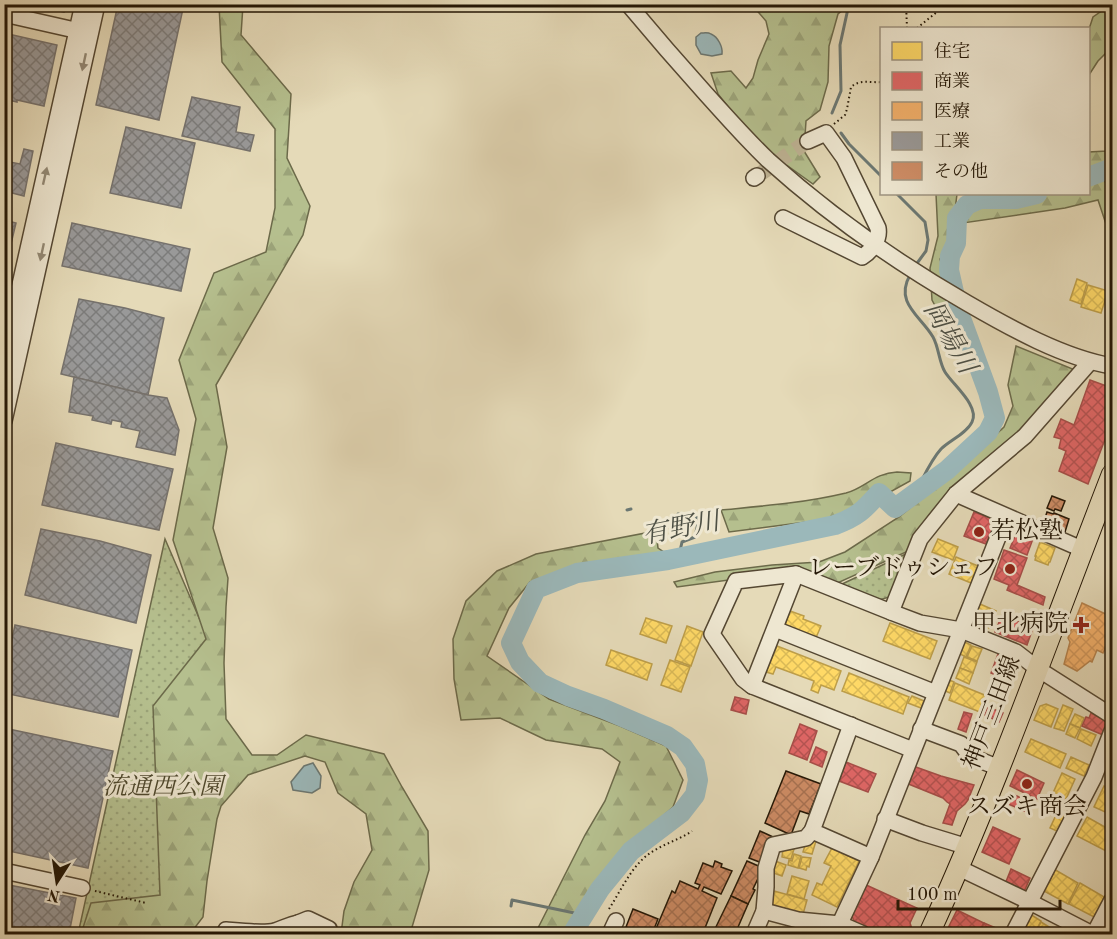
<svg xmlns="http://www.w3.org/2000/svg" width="1117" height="939" font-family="'Old Standard TT','Noto Serif JP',serif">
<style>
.grass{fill:url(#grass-dots);stroke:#6c6a4a;stroke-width:1.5}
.forest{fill:url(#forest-firs);stroke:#6c6a4a;stroke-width:1.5}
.water{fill:#9bb8ba;stroke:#6b7772;stroke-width:1.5}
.homes{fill:url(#homes-cross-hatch);stroke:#bd9e49;stroke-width:1.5}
.shops{fill:url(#shops-cross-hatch);stroke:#a74e49;stroke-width:1.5}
.health{fill:url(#health-cross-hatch);stroke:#b7834c;stroke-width:1.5}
.industry{fill:url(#industry-cross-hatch);stroke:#76726d;stroke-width:1.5}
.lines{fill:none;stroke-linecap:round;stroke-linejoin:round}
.stream{stroke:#6b7772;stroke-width:3}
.river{stroke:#9bb8ba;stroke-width:20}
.building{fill:url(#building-cross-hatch);stroke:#231605;stroke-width:1.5}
.minor-tunnel{stroke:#beb394;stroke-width:15;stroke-dasharray:15 8;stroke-linecap:butt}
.minor-casing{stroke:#544732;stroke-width:18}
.major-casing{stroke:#231605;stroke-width:22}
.path{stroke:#231605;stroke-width:2;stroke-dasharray:1.5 3;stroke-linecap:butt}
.minor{stroke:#eee7d1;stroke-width:15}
.major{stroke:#e5dab8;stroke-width:20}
.oneway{fill:#938975}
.poi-dot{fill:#8f2418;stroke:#eee7d1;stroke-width:2}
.labels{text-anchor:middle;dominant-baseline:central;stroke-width:6;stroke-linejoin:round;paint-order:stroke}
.poi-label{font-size:24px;fill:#231605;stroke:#eee7d1;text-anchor:end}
.street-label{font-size:24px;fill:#231605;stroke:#eee7d1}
.park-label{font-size:24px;font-style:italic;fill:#4f492e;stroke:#eee7d1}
.water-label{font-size:26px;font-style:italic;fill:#4d4f44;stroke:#eee7d1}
</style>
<defs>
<pattern id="grass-dots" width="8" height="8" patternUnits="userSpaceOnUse" patternTransform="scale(1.5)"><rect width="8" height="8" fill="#b5bf8e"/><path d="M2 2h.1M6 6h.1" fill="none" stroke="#9ba379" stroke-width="1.8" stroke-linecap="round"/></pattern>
<pattern id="forest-firs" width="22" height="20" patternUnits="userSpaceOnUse" patternTransform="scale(1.5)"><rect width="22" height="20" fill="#b5bf8e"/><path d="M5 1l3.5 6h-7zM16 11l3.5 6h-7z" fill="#9ba379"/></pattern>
<pattern id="homes-cross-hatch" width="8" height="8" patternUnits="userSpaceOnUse" patternTransform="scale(1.5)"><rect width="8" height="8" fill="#ffd966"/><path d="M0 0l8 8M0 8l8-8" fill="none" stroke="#daba57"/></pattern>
<pattern id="shops-cross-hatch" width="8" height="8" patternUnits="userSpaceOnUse" patternTransform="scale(1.5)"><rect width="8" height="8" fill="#e06666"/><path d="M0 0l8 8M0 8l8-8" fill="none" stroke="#b55352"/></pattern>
<pattern id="health-cross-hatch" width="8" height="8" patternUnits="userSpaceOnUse" patternTransform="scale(1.5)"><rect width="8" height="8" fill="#f6b26b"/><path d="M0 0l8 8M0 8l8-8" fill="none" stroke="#d3985b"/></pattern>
<pattern id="industry-cross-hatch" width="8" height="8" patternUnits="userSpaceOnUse" patternTransform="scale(1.5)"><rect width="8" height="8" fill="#999"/><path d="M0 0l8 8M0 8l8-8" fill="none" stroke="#7c7c7b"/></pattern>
<pattern id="building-cross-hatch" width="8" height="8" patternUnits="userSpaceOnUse" patternTransform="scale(1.5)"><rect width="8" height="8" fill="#ce8c65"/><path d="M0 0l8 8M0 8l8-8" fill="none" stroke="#a77151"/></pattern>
</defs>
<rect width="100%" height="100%" fill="#e5dab8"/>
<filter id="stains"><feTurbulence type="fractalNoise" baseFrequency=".00333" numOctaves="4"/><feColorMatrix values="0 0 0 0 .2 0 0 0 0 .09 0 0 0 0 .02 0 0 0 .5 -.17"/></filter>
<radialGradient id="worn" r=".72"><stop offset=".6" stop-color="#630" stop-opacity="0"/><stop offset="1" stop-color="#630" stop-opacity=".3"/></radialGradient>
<g class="grass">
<path d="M165 539 216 657 176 934H78Z"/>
<path d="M912 551 893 596 879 600 840 585Z"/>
</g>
<g class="forest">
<path d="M219 5H243L241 35 291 94 287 158 310 206 303 235 216 385 227 447 213 528 228 578 226 607 224 663 226 719 252 755H277L306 735 384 754 402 787 428 831 429 870 410 934H341L344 911 354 882 372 850 366 814 338 793 325 762 305 756 248 775 221 806 217 819 207 881 203 917 190 934H81L91 903 160 895 153 706 206 639 173 540 196 419 179 360 214 273 266 252 275 208V129L222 62Z"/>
<path d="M752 5H849L838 14 829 46 828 82 820 110 806 121 804 151 820 177 813 184 774 156 740 122 718 94 711 73 731 71 746 88 753 78 758 60 769 34 766 21Z"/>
<path d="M1106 8 1112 9V47L1098 61 1089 75V29L1093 17Z"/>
<path d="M1112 147V170L1102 174 1106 184 1112 183V203L1111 204 1110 213 1112 217V242L1098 200 1065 208 963 223V204L977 194H1088L1089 152 1107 151Z"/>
<path d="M936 194H957L951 242 940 259 961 330 953 334 947 322 938 311 932 300 930 268 938 236Z"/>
<path d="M1016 346 1075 370 915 548 833 585 795 571 677 587 674 582 715 572 772 565 819 562 845 552 899 517 966 462 1004 427 1013 406 1008 385Z"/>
<path d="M897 472 911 473 910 481 845 517 729 532 721 510C763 506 804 503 846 493 865 488 874 473 897 472Z"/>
<path d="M656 531 658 548 667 554 568 571 530 582 509 608 487 656 549 699 620 726 666 746 683 780 673 807 643 834 592 887 564 934H535L585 835 605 801 620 762 602 749 546 740 500 718 461 720 454 679 453 639 466 601 497 571 536 554Z"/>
</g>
<g class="water">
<path d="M701 33C704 33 708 32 711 34 718 37 723 47 722 54L712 56 701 54 696 45V37Z"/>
<path d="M313 763 321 776 320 788 312 793 293 790 291 782 304 766Z"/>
</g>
<g class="homes">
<path d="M1077 279 1087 283 1081 304 1070 300Z"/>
<path d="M1088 285 1108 291 1101 313 1081 307Z"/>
<path d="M938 539 958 547 953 560 932 552Z"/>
<path d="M1040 542 1055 548 1050 562H1049L1048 565 1035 560 1036 556H1035Z"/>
<path d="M956 557 978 566 971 583 949 574Z"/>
<path d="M980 604 996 611 989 628 973 622Z"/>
<path d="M790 611 804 616 803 619 821 626 815 640 784 628Z"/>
<path d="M646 618 672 626 666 643 640 634Z"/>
<path d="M890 623 937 641 930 659 883 641Z"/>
<path d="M687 626 703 632 691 666 675 660Z"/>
<path d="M963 641 971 645 966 657 958 653Z"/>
<path d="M777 646 841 671 834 690 821 685 818 693 811 690 814 681 776 667 773 674 766 672Z"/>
<path d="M972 646 982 649 977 661 967 657Z"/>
<path d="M611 650 652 664 647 680 606 665Z"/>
<path d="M964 657 977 662 973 673 960 668Z"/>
<path d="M670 660 690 667 681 692 661 685Z"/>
<path d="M960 668 973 673 969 684 956 678Z"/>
<path d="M849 673 909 697 903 714 842 691Z"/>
<path d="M947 679 954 682 950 693 943 690Z"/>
<path d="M955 683 987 696 980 712 949 700Z"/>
<path d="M912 696 924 701 921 708 908 703Z"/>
<path d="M1046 704 1058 709 1051 727 1034 720 1040 706Z"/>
<path d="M1063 705 1073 709 1064 731 1054 728Z"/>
<path d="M1075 714 1084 718 1080 728 1070 724Z"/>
<path d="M1070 724 1080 728 1075 738 1066 734Z"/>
<path d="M1081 729 1096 735 1091 746 1077 739Z"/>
<path d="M1031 739 1066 754 1060 768 1025 752Z"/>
<path d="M1071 757 1089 765 1084 776 1066 768Z"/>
<path d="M1062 773 1075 779 1066 799 1053 793Z"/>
<path d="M1104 786 1112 790V815L1094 807Z"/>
<path d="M1052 795 1062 799 1058 808 1048 803Z"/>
<path d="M1058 811 1067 815 1059 832 1050 828Z"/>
<path d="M1087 817 1112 831V854L1077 836Z"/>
<path d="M810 839 816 841 812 854 803 852 806 842Z"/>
<path d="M787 847 794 849 791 859 782 857 783 849Z"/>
<path d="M832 848 859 861 837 907 812 895 817 883 822 885 831 866 824 863Z"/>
<path d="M794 854 801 856 798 868 788 865 789 860 792 861Z"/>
<path d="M802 857 811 858 809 867 807 866 806 870 799 868Z"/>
<path d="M775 861 786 865 782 876 771 872Z"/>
<path d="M1052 868 1078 883 1068 904 1042 890Z"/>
<path d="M792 876 809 881 804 899 787 894Z"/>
<path d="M1080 883 1106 898 1096 918 1069 904Z"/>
<path d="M774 891 807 900 803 914 769 904Z"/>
<path d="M1030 914 1041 921 1034 934 1022 928Z"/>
<path d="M1041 922 1051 928 1050 931 1053 932 1052 934H1035Z"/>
<path d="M804 927 812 930 810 934H801Z"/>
</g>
<g class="shops">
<path d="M1090 380 1112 388V421L1088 484 1059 471 1066 451 1059 448 1061 439 1054 437 1061 419 1074 425Z"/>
<path d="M974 512 993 519 990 525 993 528 986 544 964 536Z"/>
<path d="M1018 529 1034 536 1027 555 1010 548Z"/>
<path d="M1004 550 1027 558 1017 585 1045 597 1043 605 1007 590 1009 585 994 579Z"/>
<path d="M1002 615 1033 628 1027 645 995 632Z"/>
<path d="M998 654 1014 661 1017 666 1012 681 991 673Z"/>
<path d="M735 697 749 700 746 714 731 710Z"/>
<path d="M988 707 1003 713 999 722 985 715Z"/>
<path d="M964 712 972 714 966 732 958 729Z"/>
<path d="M1091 713 1107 721 1105 725 1107 726 1103 735 1082 726 1086 717 1089 718Z"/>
<path d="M800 724 817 731 807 760 789 753Z"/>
<path d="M816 747 827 752 822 767 810 762Z"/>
<path d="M846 762 876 774 868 792 839 781Z"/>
<path d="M913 766 941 776 974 785 968 800 965 804 957 811 952 825 943 823 950 804 947 802 943 798 906 783Z"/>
<path d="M1017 770 1044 783 1037 799 1010 786Z"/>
<path d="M1010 793 1033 803 1029 813 1006 803Z"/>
<path d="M993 827 1020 839 1009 864 982 852Z"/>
<path d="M1011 869 1030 878 1024 892 1005 884Z"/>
<path d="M864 884 917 908 910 923 912 929 910 934H882L855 923 851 914Z"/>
<path d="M957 910 984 923 979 934H962L948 928Z"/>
<path d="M984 923 1005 932 1004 934H979Z"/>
</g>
<path class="health" d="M1082 603 1112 617V641L1111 644 1108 642 1103 653 1097 650 1092 662 1090 661 1077 671 1064 664 1070 642 1068 638Z"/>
<g class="industry">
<path d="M33 4H66L64 12Z"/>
<path d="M118 4H184L159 120 96 105Z"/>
<path d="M4 33 57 45 44 106 17 100V102L4 99Z"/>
<path d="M192 97 240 107 236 132 254 135 250 151 182 136Z"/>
<path d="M126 127 195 143 181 208 110 193Z"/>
<path d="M24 149 33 151 24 196 4 191V161L20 164Z"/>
<path d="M4 220 16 223 4 273Z"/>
<path d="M72 223 190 249 181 291 62 266Z"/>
<path d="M79 299 125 308 164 318 148 395 61 374Z"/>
<path d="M74 377 148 395 167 398 179 430 175 455 136 447 140 431 121 427 122 422 112 420 111 424 92 420 93 416 69 412Z"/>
<path d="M56 443 173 469 159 530 42 505Z"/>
<path d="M41 529 100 541 151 555 136 623 25 595Z"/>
<path d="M15 625 132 650 118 717 4 693V675Z"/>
<path d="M4 728 113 751 88 868 4 850Z"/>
<path d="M4 884 76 898 69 934H4Z"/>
</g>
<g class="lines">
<g class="stream">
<path d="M832 113 841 91 840 45 849 4"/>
<path d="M841 133 849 144 882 177"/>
<path d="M897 194 925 222 928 240 926 251 915 266"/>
<path d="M910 275C894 303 921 316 933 337 939 348 939 362 945 372 953 385 980 406 972 422 967 433 949 441 941 449 930 461 923 479 915 493"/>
<path d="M627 510 631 509"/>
<path d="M678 514 699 518 695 537 682 542 680 551 681 557"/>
<path d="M511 906 512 900 584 915"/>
</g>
<g class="river">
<path d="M1088 177 1112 168"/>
<path d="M572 934 600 889 631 851 681 813 695 795 698 780 695 764 683 747 667 736 604 709 568 696 540 683 520 662 511 643 536 589 577 573 668 560 835 525C857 517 864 510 879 493L895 508 947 470 988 432 995 418 988 392 958 310 949 270 950 256 956 243 957 218 967 205 980 199H1016L1037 194"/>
</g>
</g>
<g class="building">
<path d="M1052 496 1065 501 1061 511 1055 509 1054 511 1047 508Z"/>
<path d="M1047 512 1053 514 1054 513 1069 519 1065 532 1043 524Z"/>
<path d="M786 771 821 784 809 814 800 811 791 835 765 823Z"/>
<path d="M760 831 773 837 762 863 749 858Z"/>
<path d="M715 861 722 864 721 867 732 871 721 894 704 887 702 891 717 898 705 928 709 929 706 934H663L655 931 672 891 675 893 680 881 698 889 700 885 695 883 703 863 713 867Z"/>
<path d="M747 861 763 868 753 889 755 890 748 904 731 896Z"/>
<path d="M731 896 748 904 735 934H717L713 933Z"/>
<path d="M633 909 658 919 652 934H645L626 927Z"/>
</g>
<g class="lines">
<path class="minor-tunnel" d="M757 176 808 141"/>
<defs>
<g id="minor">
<path d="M628 4C653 34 679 64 706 94 726 116 746 139 768 160 829 215 896 262 967 303 1010 328 1064 358 1112 366"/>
<path d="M4 14 88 33"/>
<path d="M754 178 757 176"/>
<path d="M783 218 862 257C872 251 880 239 878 228L844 158 826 133 808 141"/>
<path d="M4 356 83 4"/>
<path d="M4 421 97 4"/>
<path d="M956 494 1084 550"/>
<path d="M891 612 920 539 956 494 1025 436 1090 362"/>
<path d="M775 629 936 693"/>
<path d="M752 686 796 574"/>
<path d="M851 725 812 831 871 857"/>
<path d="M921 729 961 744 970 756 999 768"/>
<path d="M913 750 752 686 743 679 712 634 736 581 796 574 891 612 920 623 961 630 1016 652 1038 669 1112 716"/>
<path d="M885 819 922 833 968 847"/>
<path d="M959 868 1030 902 1092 934"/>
<path d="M4 871 82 888"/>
<path d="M764 911 798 920 840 924 863 934"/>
<path d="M294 932 298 923 308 919 329 929 330 934"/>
<path d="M224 934 226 930C238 931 263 934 275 931 284 928 288 925 298 923"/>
<path d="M610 934 616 921"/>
<path d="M754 934 764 911 766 887V868L773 845 806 838 812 831"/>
<path d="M835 934 871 857 1006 517"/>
<path d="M1013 934 1094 777 1112 731"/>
<path d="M1094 934 1112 900"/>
</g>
<path id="major" d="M929 934C998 784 1052 628 1112 474"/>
</defs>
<use href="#minor" class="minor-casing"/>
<use href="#major" class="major-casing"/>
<g class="path">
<path d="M906 4 907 28"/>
<path d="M917 28 947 4"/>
<path d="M834 124 845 115 847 109 851 87C860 79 870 83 882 82"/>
<path d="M95 891 146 903"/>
<path d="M609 909C622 889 633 862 655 850 667 843 680 839 692 831"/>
<path d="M594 934 598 927"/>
</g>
<use href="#minor" class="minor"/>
<use href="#major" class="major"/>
</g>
<defs><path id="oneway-solid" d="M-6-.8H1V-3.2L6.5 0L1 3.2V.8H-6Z" transform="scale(1.5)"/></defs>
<g class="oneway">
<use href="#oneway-solid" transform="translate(84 62) rotate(102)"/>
<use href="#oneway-solid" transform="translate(45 176) rotate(-77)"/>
<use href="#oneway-solid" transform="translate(42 252) rotate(102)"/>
</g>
<g class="poi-dot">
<circle cx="979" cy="532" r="6"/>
<circle cx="1010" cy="569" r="6"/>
<path d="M1078 616h6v6h6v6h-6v6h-6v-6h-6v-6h6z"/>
<circle cx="1027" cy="784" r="6"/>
</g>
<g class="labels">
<g class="poi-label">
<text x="991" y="532" text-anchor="start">若松塾</text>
<text x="998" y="569">レーブドゥシェフ</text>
<text x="1068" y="625">甲北病院</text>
<text x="1027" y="808" text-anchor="middle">スズキ商会</text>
</g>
<g class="street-label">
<text transform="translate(993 713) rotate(-69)">神戸三田線</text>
</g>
<g class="park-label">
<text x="163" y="788">流通西公園</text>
</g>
<g class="water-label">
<text transform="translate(949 338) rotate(60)">岡場川</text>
<text transform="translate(681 529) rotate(-11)">有野川</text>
</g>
</g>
<rect width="1117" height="939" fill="none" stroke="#e5dab8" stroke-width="24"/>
<rect x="6" y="6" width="1105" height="927" fill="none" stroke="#231605" stroke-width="3"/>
<rect x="12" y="12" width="1093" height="915" fill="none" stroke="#231605" stroke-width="1.5"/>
<rect x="880" y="27" width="210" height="168" fill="#eee7d1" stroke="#9d937f" stroke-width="1.5"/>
<rect x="892" y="42" width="30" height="18" fill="#ffd966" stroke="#9d937f" stroke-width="1.5"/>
<text x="934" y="57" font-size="18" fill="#231605">住宅</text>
<rect x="892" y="72" width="30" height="18" fill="#e06666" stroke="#9d937f" stroke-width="1.5"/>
<text x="934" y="87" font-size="18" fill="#231605">商業</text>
<rect x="892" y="102" width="30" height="18" fill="#f6b26b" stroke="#9d937f" stroke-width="1.5"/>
<text x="934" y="117" font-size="18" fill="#231605">医療</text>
<rect x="892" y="132" width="30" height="18" fill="#999999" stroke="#9d937f" stroke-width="1.5"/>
<text x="934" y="147" font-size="18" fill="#231605">工業</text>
<rect x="892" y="162" width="30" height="18" fill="#ce8c65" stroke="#9d937f" stroke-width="1.5"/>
<text x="934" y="177" font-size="18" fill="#231605">その他</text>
<g transform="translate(57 882) rotate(192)" stroke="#eee7d1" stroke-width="4.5" paint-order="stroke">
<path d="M0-4.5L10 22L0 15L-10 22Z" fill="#231605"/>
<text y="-9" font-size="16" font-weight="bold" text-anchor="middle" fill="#231605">N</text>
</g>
<path d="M898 900v9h162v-9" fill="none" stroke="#231605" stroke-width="3"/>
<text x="907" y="900" font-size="18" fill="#231605" stroke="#eee7d1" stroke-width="4.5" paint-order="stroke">100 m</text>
<rect width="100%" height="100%" filter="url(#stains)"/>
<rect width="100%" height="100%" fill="url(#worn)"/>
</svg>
